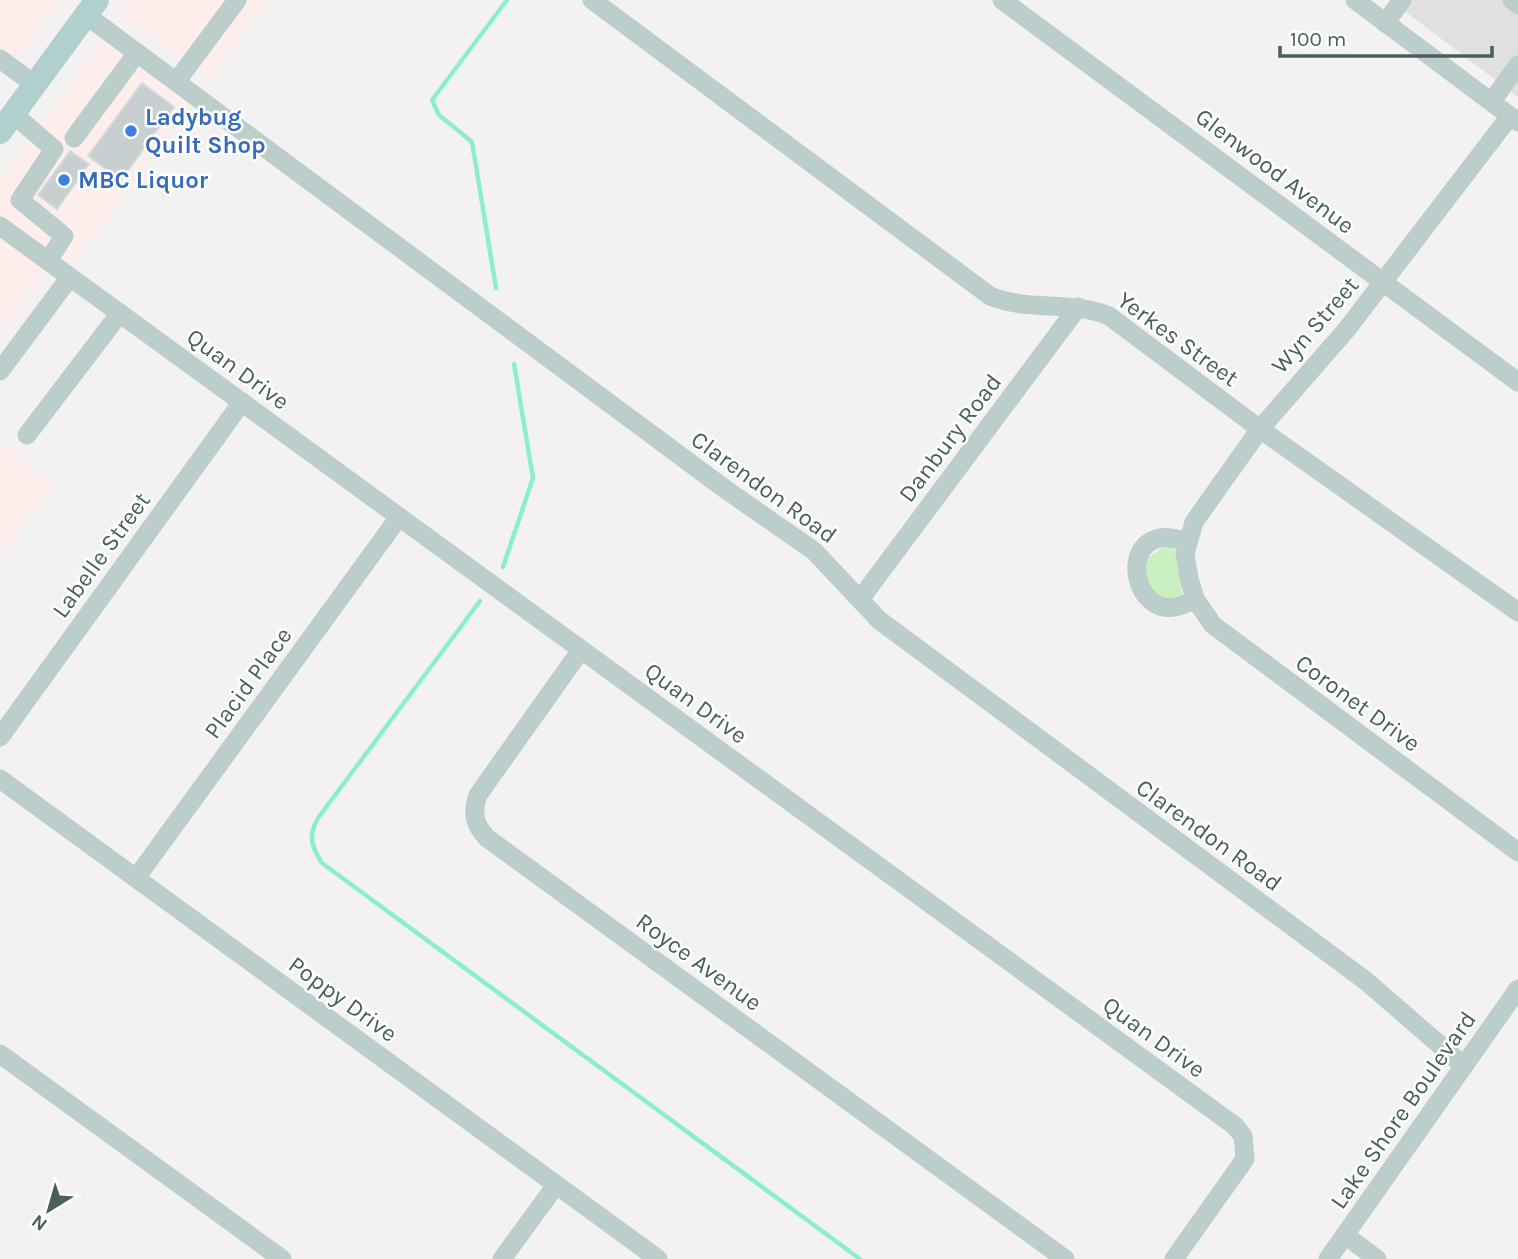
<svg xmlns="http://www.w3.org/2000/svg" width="1518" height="1259" font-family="Karla,sans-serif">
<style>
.commercial{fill:#fdeeeb}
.education{fill:#e1e0e1}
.green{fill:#c8f1bf}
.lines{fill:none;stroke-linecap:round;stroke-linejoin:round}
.stream{stroke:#8befcb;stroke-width:4.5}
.building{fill:#c8cfd0;stroke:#d5dbdc;stroke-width:2}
.minor{stroke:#bccecc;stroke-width:19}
.major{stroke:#b0d0ce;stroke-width:24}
.shop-dot{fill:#3f7fe0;stroke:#fff;stroke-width:2.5}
.labels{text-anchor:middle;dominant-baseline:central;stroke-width:5;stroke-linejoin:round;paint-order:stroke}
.shop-label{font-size:24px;font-weight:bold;fill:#366cbe;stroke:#fff;text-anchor:start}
.street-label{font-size:24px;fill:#485f5d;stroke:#fff}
</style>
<rect width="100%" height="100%" fill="#f3f1f2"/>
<g class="commercial">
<path d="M0 0H61L20 55 13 57 0 48Z"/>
<path d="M133 0H267L210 78 122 14Z"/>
<path d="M103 41 191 105 70 268 0 218V180Z"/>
<path d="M0 236 46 268 0 330Z"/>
<path d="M0 445 54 485 0 554Z"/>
</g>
<path class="education" d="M1390 0H1518V97Z"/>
<path class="green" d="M1166 545 1175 547 1182 593 1174 599C1150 597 1143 581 1148 558Z"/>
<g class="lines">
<g class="stream">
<path d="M496 288 472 142 439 115 432 100 507 0"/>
<path d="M503 567 533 478 514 364"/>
<path d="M480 601 318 818C308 836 311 846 322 863L860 1259"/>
</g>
</g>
<g class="building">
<path d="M142 83 174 107 121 180 88 156Z"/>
<path d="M70 151 89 164 57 209 38 195Z"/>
</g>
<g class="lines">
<g class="minor">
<path d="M592 0 990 296C1028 312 1071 300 1109 316L1260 429 1518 612"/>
<path d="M1002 0 1518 382"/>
<path d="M1355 0 1518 122"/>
<path d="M1512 0 1518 5"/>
<path d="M86 15 725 489 814 551 879 620 1366 981 1464 1066"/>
<path d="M1385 23 1402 0"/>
<path d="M0 59 35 85"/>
<path d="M176 82 237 0"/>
<path d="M1492 101 1518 65"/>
<path d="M13 114 54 149 20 200 64 236 48 261"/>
<path d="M1510 116 1347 329 1260 429 1194 522 1185 554 1189 578 1195 599 1213 625 1518 852"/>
<path d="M74 138 137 53"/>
<path d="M0 226 1235 1126 1243 1136 1245 1159 1174 1259"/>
<path d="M0 371 70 277"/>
<path d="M27 435 120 313"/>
<path d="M1187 540C1179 540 1167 536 1160 538 1120 546 1136 614 1175 607 1182 606 1189 602 1195 599"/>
<path d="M861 598 1078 307"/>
<path d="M581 650 478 795C472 813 474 824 487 838L1065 1259"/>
<path d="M0 737 242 402"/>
<path d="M0 779 658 1259"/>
<path d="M136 878 399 517"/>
<path d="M0 1054 282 1259"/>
<path d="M1345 1235 1377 1259"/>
<path d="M502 1259 556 1185"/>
<path d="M1328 1259 1518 989"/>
</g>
<path class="major" d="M0 132 97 0"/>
</g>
<g class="shop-dot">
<circle cx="131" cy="131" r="7"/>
<circle cx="64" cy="180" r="7"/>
</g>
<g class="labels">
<g class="shop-label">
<text x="145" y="117">Ladybug<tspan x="145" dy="28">Quilt Shop</tspan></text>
<text x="78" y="180">MBC Liquor</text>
</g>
<g class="street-label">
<text transform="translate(1275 171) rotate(37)">Glenwood Avenue</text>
<text transform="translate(1315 325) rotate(-49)">Wyn Street</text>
<text transform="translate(1178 339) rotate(36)">Yerkes Street</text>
<text transform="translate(238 369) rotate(36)">Quan Drive</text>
<text transform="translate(950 438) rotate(-53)">Danbury Road</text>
<text transform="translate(764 487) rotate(36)">Clarendon Road</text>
<text transform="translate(101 555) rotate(-54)">Labelle Street</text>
<text transform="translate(248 683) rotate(-54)">Placid Place</text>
<text transform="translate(696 703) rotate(36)">Quan Drive</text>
<text transform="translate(1358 703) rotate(36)">Coronet Drive</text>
<text transform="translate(1209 835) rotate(36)">Clarendon Road</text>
<text transform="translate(699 962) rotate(36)">Royce Avenue</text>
<text transform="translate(343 999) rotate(36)">Poppy Drive</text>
<text transform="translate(1154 1037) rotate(36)">Quan Drive</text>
<text transform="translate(1403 1110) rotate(-55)">Lake Shore Boulevard</text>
</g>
</g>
<g transform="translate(49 1210) rotate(217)" stroke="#ffffff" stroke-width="5" paint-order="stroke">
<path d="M0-5L12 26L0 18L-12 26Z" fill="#485f5d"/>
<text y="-10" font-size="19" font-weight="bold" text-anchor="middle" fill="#485f5d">N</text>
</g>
<path d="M1280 46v10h212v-10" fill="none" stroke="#485f5d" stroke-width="3.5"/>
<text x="1290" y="46" font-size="21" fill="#485f5d" stroke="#ffffff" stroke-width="5" paint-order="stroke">100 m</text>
</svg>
